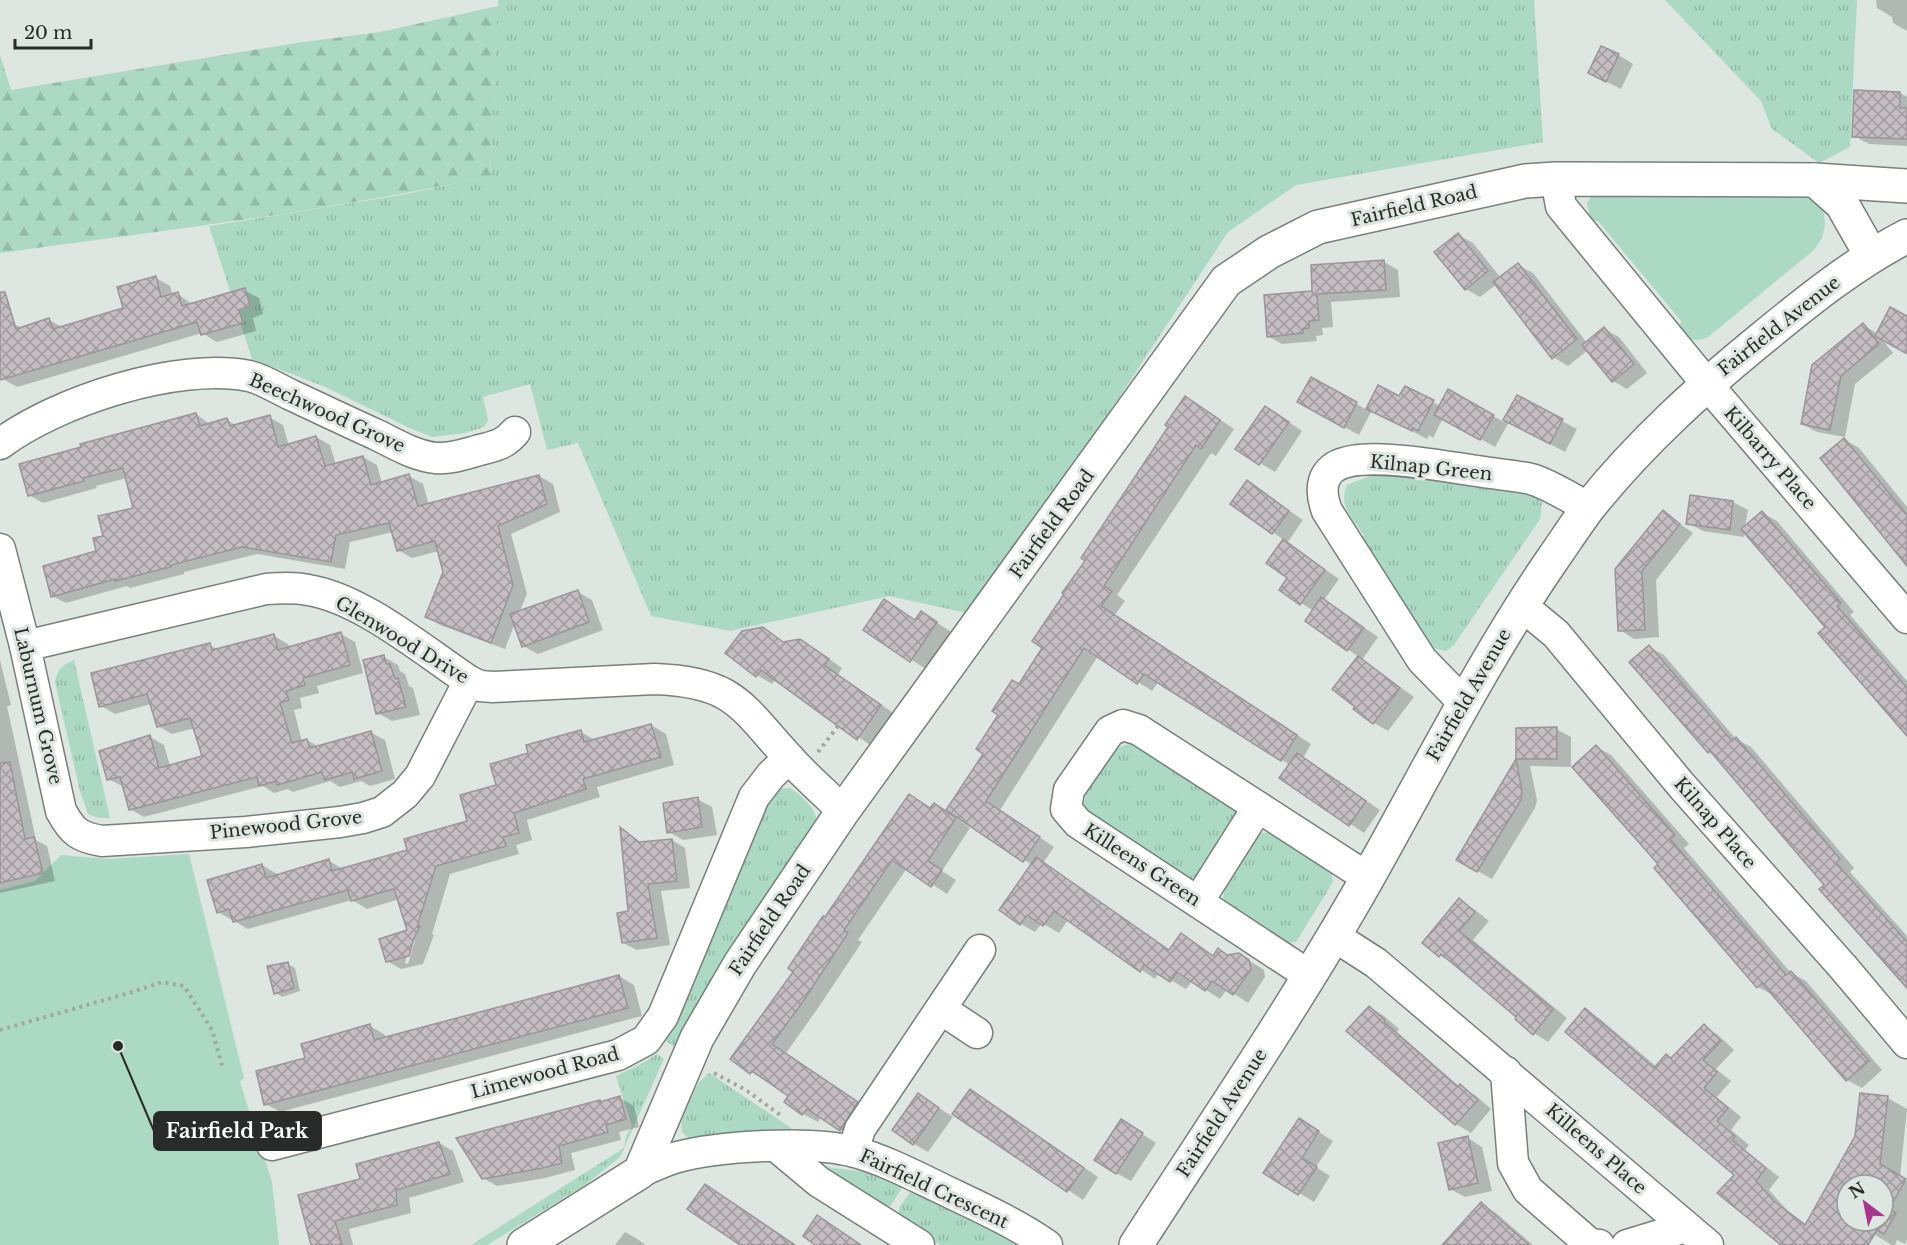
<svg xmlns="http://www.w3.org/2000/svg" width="1907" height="1245" font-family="'Libre Baskerville',serif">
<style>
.grass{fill:url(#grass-tufts)}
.forest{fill:url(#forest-firs)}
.park{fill:#abd9c3}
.shadow{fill:#0003;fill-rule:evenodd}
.building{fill:url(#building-cross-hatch);stroke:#9b9599;stroke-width:1.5;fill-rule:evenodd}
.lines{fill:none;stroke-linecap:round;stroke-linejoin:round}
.street-casing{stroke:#78807c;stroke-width:33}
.secondary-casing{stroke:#78807c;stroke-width:36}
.path{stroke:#a1a7a4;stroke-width:4;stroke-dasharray:3 4.5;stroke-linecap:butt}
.street{stroke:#fff;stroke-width:30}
.secondary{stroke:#fff;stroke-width:33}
.labels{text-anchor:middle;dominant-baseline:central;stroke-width:6;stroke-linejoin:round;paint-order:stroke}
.street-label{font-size:18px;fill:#282b29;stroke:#dee6e2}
.leader{fill:none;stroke:#282b29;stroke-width:2}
.callout-dot{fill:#282b29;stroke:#dee6e2;stroke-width:2}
.callout{fill:#282b29;stroke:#282b29;stroke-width:2}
.callout-label{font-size:20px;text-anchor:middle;font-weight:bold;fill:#fff}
</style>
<defs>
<pattern id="grass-tufts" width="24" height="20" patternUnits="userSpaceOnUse" patternTransform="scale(1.5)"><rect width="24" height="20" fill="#abd9c3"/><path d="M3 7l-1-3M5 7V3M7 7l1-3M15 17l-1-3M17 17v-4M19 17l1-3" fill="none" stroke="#93baa8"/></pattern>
<pattern id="forest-firs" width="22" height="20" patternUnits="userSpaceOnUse" patternTransform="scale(1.5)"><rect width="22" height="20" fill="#abd9c3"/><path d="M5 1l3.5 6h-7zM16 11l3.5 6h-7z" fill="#93baa8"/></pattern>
<pattern id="building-cross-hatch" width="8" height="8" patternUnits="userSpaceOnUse" patternTransform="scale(1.5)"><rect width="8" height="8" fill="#c4bdc2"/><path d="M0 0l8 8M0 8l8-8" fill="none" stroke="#9f9a9e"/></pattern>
</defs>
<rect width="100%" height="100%" fill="#dee6e2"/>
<g class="grass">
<path d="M498 0H1534L1543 142 1296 185 1228 232 1101 425 967 613 889 596 730 631 651 616 578 443 547 450 530 384 483 397 488 420 484 427 465 433 433 437 414 430 323 386 252 359 209 226 401 195 490 176Z"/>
<path d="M1665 0H1857L1850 147 1819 163 1772 129 1761 101Z"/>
<path d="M1378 473 1515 485 1536 494 1542 503 1540 519 1454 645 1446 651 1436 649 1422 641 1357 541 1364 535C1352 518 1338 506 1347 485Z"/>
<path d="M74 660 110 818H99L88 814 80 791 55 682C57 670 62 665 74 660Z"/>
<path d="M1142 744 1233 803 1238 817 1199 878H1185L1090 819 1084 804 1088 785 1110 752 1125 745Z"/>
<path d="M790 788C802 796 814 807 817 820L678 1048 665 1041 764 802 777 789Z"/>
<path d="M1277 832 1331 867 1333 882 1296 942 1281 944 1223 904C1222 883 1240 847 1258 835 1263 832 1271 832 1277 832Z"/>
<path d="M657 1054 664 1059 620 1157 585 1185 487 1245H471L624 1148 626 1136 632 1126 616 1076 641 1064Z"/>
<path d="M709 1073 787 1125 791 1128V1132L692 1141 682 1132 681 1118 699 1082Z"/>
<path d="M826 1167 866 1172 904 1185 891 1205 885 1208 820 1171Z"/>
<path d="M912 1189 951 1206 1020 1245H940L899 1216V1208Z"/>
</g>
<path class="forest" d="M498 6 490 176C328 211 164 231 0 253V55L11 90 296 43 380 32Z"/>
<g class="park">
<path d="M1804 192 1818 200 1824 214 1825 225 1822 238 1814 250 1708 337C1693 344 1687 338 1675 328L1682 322 1598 221H1591L1587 203 1593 194Z"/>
<path d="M189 854 244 1078 240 1082 272 1182 279 1245H0V890L35 881 61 855 108 859Z"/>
</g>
<g class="shadow">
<path d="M1876 0H1907V31L1893 23 1892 17 1877 8Z"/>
<path d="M1618 55 1633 64 1621 89 1605 81Z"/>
<path d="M1900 93 1907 97V146L1869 144 1854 136Z"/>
<path d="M1458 235 1473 243 1501 278 1518 265 1533 273 1587 343 1604 329 1619 337 1647 373 1627 389 1613 381 1588 350 1568 366 1553 357 1497 284 1480 297 1466 289Z"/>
<path d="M1384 262 1398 270 1400 297 1331 302 1333 327 1322 328 1323 335 1316 336 1317 341 1282 344 1268 336 1314 293Z"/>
<path d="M156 278 170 286 173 296 178 294 193 305 244 290 259 298 263 314 253 318 256 331 217 342 202 333 17 387 3 379 0 370V328L14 324 22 328 49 320 62 327 125 309Z"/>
<path d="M1907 318V352L1881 338 1893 353 1855 384 1845 437 1817 432 1802 424 1863 325 1878 334Z"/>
<path d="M1312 379 1367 410 1400 398 1433 402 1440 406 1448 391 1504 422 1517 397 1577 429 1565 452 1509 422 1495 447 1443 418 1433 438 1429 435 1427 439 1372 410 1359 435 1299 402Z"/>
<path d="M1200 406 1234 429 1216 456 1211 453 1117 595 1125 601 1114 616 1311 744 1303 758 1380 810 1364 833 1281 777 1290 765 1159 681 1152 691 1098 656 1000 810 1054 847 1043 863 1170 951 1196 944 1214 957 1239 954 1264 970 1265 977 1248 1003 1227 989 1220 999 1192 981 1186 989 1159 973 1155 979 1068 920 1059 933 1042 923 1035 932 1021 924 1001 910 1032 865 948 809 986 753 1019 685Z"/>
<path d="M196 414 211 425 227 420 237 426 269 417 283 425 289 446 316 437 330 445 336 465 363 457 377 465 382 483 409 476 423 484 429 505 539 476 553 484 560 512 511 534 527 594 519 613 578 592 592 600 603 630 538 654 523 646 515 623 505 649 440 625 427 617 444 572 439 551 412 558 398 550 393 532 350 542 345 569 257 554 184 572V574L130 588 127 586 66 603 52 596 98 552 105 537 134 509 127 478 96 486 97 488 43 503 29 495Z"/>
<path d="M1280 416 1302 431 1275 472 1237 449Z"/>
<path d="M1845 440 1859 448 1907 507V557Z"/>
<path d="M1247 482 1303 520 1287 543 1339 579 1324 600 1378 637 1362 660 1414 697 1388 731 1374 723 1335 689 1359 657 1307 621 1314 611 1301 603 1289 578 1268 562 1284 540 1232 504Z"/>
<path d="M1692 496 1733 502 1748 510 1745 527 1762 513 1777 521 1854 612 1850 615 1907 681V733L1827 628 1745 532 1744 537 1703 531 1688 523Z"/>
<path d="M1663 512 1693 533 1656 580 1659 637 1634 639 1620 630Z"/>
<path d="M916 621 936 622 951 632 926 669 865 630Z"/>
<path d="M763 629 786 643 800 640 815 649 842 668 838 675 895 714 873 747 776 679 772 684 757 675 728 652Z"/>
<path d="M341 634 355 642 363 673 317 686 319 693 300 698 302 708 294 710 302 742 307 740 319 747 370 732 385 740 395 779 370 786 361 781 340 787 330 781 293 792 288 789 274 793 263 786 144 817 130 809 124 787 108 779 150 737 164 745 170 766 203 757 195 728 172 734 158 726 151 704 115 714 101 706 209 645 219 650 274 636 288 644 289 648Z"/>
<path d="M1649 647 1664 655 1736 739 1751 747 1854 868 1850 872 1907 936V982L1716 756 1709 752Z"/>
<path d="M384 657 398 665 400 671 405 674 409 686 413 688 420 715 392 721 377 713Z"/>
<path d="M0 660 11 705 7 706 36 840 47 846 55 881 0 893Z"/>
<path d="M651 725 666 734 674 765 597 787 600 797 527 820 532 840 516 845 519 854 450 874 432 934 434 935 423 964 401 969 387 961 409 931 399 899 367 909 352 900 248 929 218 912 262 865 277 874V876L329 861 343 869 409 851 469 822 498 786 530 754 581 732 595 740ZM412 940H415L408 964 405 963Z"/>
<path d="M1556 729 1571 737V767L1530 766 1537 800 1535 808 1492 879 1458 860 1518 758Z"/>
<path d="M1597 747 1611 755 1689 844 1684 848 1791 973 1806 981 1882 1070 1862 1088 1847 1080 1773 995 1758 987 1660 865Z"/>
<path d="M697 799 712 807 717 835 683 840 669 832Z"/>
<path d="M931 809 949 813 970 828 942 871 956 880 947 894 907 868 858 940 862 942 818 1008 786 1053 871 1111 856 1139 821 1117 818 1122 803 1114 786 1102 790 1095 767 1079 766 1081 751 1072 732 1059 795 972 826 919Z"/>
<path d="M622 830 642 844 672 840 685 848 690 888 661 891 670 945 637 950 623 943 630 913Z"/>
<path d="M1460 900 1474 909 1489 921 1473 940 1567 1018 1548 1042 1534 1033 1518 1017 1454 964 1439 955Z"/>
<path d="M288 964 295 968 300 991 282 997 276 993Z"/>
<path d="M619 976 634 985 642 1016 280 1112 266 1104 370 1026 384 1034 386 1038Z"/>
<path d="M1369 1007 1384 1016 1399 1029 1397 1032 1460 1087 1475 1095 1491 1109 1471 1133 1456 1124 1348 1031Z"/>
<path d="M1586 1010 1600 1019 1657 1067 1672 1059 1704 1026 1718 1035 1734 1050 1716 1069 1731 1081 1717 1097 1741 1117 1731 1130 1749 1145 1745 1150 1779 1177 1769 1190 1788 1211 1835 1245H1783L1719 1193 1736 1175Z"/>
<path d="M919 1095 953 1117 928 1152 914 1144Z"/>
<path d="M1862 1095 1888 1098 1907 1109 1900 1177 1907 1181V1240L1905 1244 1897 1240 1895 1245H1892L1851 1221H1883V1185H1847V1219L1819 1203 1856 1137Z"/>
<path d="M620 1098 634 1106 639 1127 619 1132 621 1140 571 1153 575 1170 545 1178 497 1186 483 1178 599 1101 602 1103Z"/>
<path d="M985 1099 1098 1177 1083 1200 955 1113Z"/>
<path d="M1314 1129 1333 1141 1316 1167 1330 1176 1314 1202 1266 1173Z"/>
<path d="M1136 1130 1156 1143 1131 1181 1116 1173Z"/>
<path d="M1468 1138 1482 1147 1492 1191 1465 1197 1450 1189Z"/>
<path d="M439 1143 453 1151 464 1182 409 1198 411 1213 349 1229 353 1245H312L362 1180Z"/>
<path d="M1481 1204 1496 1213 1533 1245H1458Z"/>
<path d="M625 1232 639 1240 645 1245H615Z"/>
</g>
<g class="building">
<path d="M1601 46 1619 54 1606 82 1588 73Z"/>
<path d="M1854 90 1900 92V108H1907V139L1852 137Z"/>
<path d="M1458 233 1488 271 1465 290 1434 252Z"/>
<path d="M1384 260 1386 290 1317 294 1319 320 1309 321V328L1303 329V333L1267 337 1264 295 1312 291 1311 265Z"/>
<path d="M1518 263 1577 339 1552 359 1493 282Z"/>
<path d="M156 276 161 297 178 292 182 306 245 288 250 306 239 310 243 323 201 335 197 322 0 380V292H5L16 329 49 318 53 329 123 308 117 287Z"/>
<path d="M1890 307 1907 316V354L1875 336Z"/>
<path d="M1863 323 1879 344 1841 376 1830 430 1801 424 1812 365Z"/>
<path d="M1604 327 1634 364 1612 382 1582 345Z"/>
<path d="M1311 377 1357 402 1344 428 1297 402Z"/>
<path d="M1378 385 1399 396 1405 386 1434 400 1418 431 1413 428 1412 431 1366 409Z"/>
<path d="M1448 389 1494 415 1480 440 1434 415Z"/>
<path d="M1517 395 1563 419 1550 444 1503 420Z"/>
<path d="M1185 396 1220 420 1201 449 1196 445 1104 586 1112 591 1101 606 1297 735 1281 761 1144 674 1137 684 1084 648 986 801 1040 837 1023 862 946 810 983 754 976 749 998 715 992 711 1012 680 1019 684 1042 648 1032 641 1064 594 1062 593 1085 561 1081 558 1168 427 1165 425Z"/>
<path d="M1265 406 1289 422 1259 465 1235 449Z"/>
<path d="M196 413 200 426 227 418 230 426 270 415 278 447 316 436 325 466 363 456 371 485 409 474 418 506 539 475 547 504 498 526 513 585 491 643 425 617 443 572 435 541 397 551 389 523 336 535 331 562 242 547 171 565V567L115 581V579L51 597 43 566 96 551 93 538 103 536 98 516 133 508 123 468 83 478 84 481 28 496 19 464 81 447 80 444Z"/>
<path d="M1844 438 1907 515V566L1820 458Z"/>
<path d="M1247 480 1289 511 1272 534 1230 504Z"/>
<path d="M1690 495 1733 501 1730 530 1686 524Z"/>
<path d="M1663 510 1680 524 1642 571 1645 630 1618 631 1615 569Z"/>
<path d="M1762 511 1841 603 1837 606 1907 688V736L1818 633 1825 627 1741 529Z"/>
<path d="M1283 539 1325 570 1300 605 1279 590 1287 578 1266 563Z"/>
<path d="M578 590 589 622 522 647 510 614Z"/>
<path d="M1321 597 1364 628 1347 651 1305 621Z"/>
<path d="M884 599 915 620 921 611 937 622 910 662 863 630Z"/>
<path d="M763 627 783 642 800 639 829 659 824 665 881 705 857 740 761 670 756 677 725 653 742 631Z"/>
<path d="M341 632 350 665 303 678 305 685 286 691 289 700 280 703 292 743 307 739 310 748 371 731 382 771 354 779 352 772 325 780 322 772 277 785 276 781 259 786 257 777 129 810 120 777 107 780 99 751 150 735 159 768 202 756 190 718 157 727 147 694 99 707 91 673 210 643 212 650 274 634 278 650Z"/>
<path d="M1649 645 1732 741 1736 737 1840 859 1836 863 1907 942V988L1819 889 1824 885 1710 751 1708 753 1629 662Z"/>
<path d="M384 655 386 664H390L395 679 398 678 406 707 376 714 363 660Z"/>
<path d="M1358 656 1400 688 1373 724 1353 709 1355 707 1332 689Z"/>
<path d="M651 724 661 757 583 779 586 789 514 813 519 833 503 837 506 846 436 866 417 927 420 926 414 938 409 956 386 962 379 939 407 930 394 889 351 901 348 890 233 922 229 909 217 913 207 880 262 864 266 878 329 859 332 871 407 850 404 839 467 821 460 795 496 785 490 764 528 753 526 745 581 730 584 742Z"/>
<path d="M1557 727V759H1516V728Z"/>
<path d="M1596 745 1675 835 1670 839 1754 937 1786 975 1791 971 1869 1061 1846 1081 1762 983 1757 988 1654 868 1658 864 1572 767Z"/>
<path d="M1297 753 1366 801 1349 826 1279 778Z"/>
<path d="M1516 759 1522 791 1521 800 1477 872 1456 860Z"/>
<path d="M10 762 25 839 34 837 43 873 0 883V763Z"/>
<path d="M909 794 930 808 934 803 956 818 928 861 942 870 931 887 892 860 844 930 848 933 804 1000 772 1044 858 1102 840 1131 807 1109 802 1115 784 1102 788 1096 752 1071 750 1074 730 1059 793 972 788 968 823 916 825 917Z"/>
<path d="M698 797 702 827 667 833 663 803Z"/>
<path d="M620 827 639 842 672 839 677 881 648 884 657 938 622 943 617 913 628 911Z"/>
<path d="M1036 857 1169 950 1181 933 1213 956 1218 948 1227 955 1239 953 1249 960 1251 969 1233 995 1212 981 1205 991 1177 972 1170 982 1144 965 1140 972 1054 911 1043 926 1027 915 1020 925 999 910Z"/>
<path d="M1459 898 1475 912 1459 931 1553 1009 1533 1035 1515 1019 1516 1017 1452 963 1441 954 1439 957 1422 943Z"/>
<path d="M288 962 294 988 274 994 267 966Z"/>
<path d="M619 975 628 1008 264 1105 256 1071 305 1058 301 1044 370 1024 374 1040Z"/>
<path d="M1369 1006 1385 1020 1384 1022 1458 1087 1460 1084 1478 1100 1455 1125 1346 1031Z"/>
<path d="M1585 1008 1654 1068 1666 1054 1671 1058 1704 1024 1721 1041 1703 1060 1717 1072 1704 1088 1728 1108 1717 1121 1735 1136 1732 1140 1766 1168 1756 1181 1774 1201 1805 1225 1855 1136 1860 1093 1888 1096 1880 1164 1906 1179 1889 1209 1896 1213 1884 1234 1877 1230 1868 1245H1781L1717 1193 1734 1175 1565 1032ZM1847 1185H1883V1221H1847Z"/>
<path d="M970 1089 1084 1168 1067 1192 952 1114Z"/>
<path d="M918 1093 939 1108 913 1145 892 1130Z"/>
<path d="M620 1096 626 1119 606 1125 608 1132 559 1146 562 1163 543 1168 482 1179 456 1138 600 1100V1102Z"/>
<path d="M1299 1118 1319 1131 1302 1158 1317 1167 1298 1195 1263 1173Z"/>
<path d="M1121 1119 1143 1133 1116 1174 1094 1160Z"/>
<path d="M1468 1136 1478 1183 1449 1190 1438 1143Z"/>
<path d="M439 1142 450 1174 396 1190 397 1205 335 1221 342 1245H311L298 1195 360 1179 356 1164Z"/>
<path d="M705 1184 795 1245H740L687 1209Z"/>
<path d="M1481 1202 1504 1223 1529 1245H1442Z"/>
<path d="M817 1215 861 1245H815L803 1236Z"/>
</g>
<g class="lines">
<defs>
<g id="street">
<path d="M1556 179 1561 206 1706 383 1907 618"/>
<path d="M0 444C57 401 178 362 249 376 263 379 278 389 291 395 319 408 348 422 377 435 395 444 415 456 436 458 450 459 462 455 476 451 494 446 503 446 515 432"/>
<path d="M0 549 25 646 61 811C72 831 78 837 102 841L246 832 340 822 363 818 382 812 405 794 420 776 469 681"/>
<path d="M1521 605 1556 634 1682 786 1843 967 1907 1043"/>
<path d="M25 646 266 589C280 588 294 587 308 590 361 598 424 651 469 681L480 686 493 687 655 679C735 682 741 706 790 759 807 778 826 794 843 811"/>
<path d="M1463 702 1422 660 1327 511C1322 498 1319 480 1332 469 1356 448 1446 467 1477 471 1494 474 1514 475 1531 479 1549 484 1572 499 1589 508"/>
<path d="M1198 902 1258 807"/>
<path d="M1334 936 1376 963 1708 1245"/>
<path d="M1310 976 1078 823 1066 809 1069 790 1110 731 1123 725 1139 730 1368 878"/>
<path d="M941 1009 977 1033"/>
<path d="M1506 1072 1513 1163 1528 1190 1590 1244 1599 1245"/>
<path d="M272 1145 618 1055 646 1040 663 1016 754 797 771 775 789 758"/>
<path d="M777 1147 819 1182 919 1245"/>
<path d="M853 1151 860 1129 980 950"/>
<path d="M640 1172C651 1167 662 1162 674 1158 717 1146 811 1140 855 1152 884 1160 911 1174 938 1187 975 1205 1014 1222 1047 1245"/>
<path d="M1627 1245 1686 1227"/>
</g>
<g id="secondary">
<path d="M1815 180 1842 204 1871 255"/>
<path d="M524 1245 640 1172 697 1038 740 964 843 811 1226 281 1269 252 1318 227 1525 181 1556 179 1815 180 1907 186"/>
<path d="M1136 1245C1214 1124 1296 1004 1367 879 1428 771 1482 662 1552 560 1564 543 1576 524 1589 507 1640 443 1701 388 1765 336 1810 299 1855 263 1907 236"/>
</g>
</defs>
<use href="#street" class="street-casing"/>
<use href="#secondary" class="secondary-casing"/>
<g class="path">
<path d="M818 752 838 726"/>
<path d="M0 1030 129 993 162 982 184 986 212 1030 223 1069"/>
<path d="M714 1073 746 1090 783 1117"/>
</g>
<use href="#street" class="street"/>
<use href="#secondary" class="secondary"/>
</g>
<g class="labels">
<g class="street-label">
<text transform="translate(1414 206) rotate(-13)">Fairfield Road</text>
<text transform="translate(1779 326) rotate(-38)">Fairfield Avenue</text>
<text transform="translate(327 413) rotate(24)">Beechwood Grove</text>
<text transform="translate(1770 458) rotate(49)">Kilbarry Place</text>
<text transform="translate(1431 468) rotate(6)">Kilnap Green</text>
<text transform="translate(1052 524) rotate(-54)">Fairfield Road</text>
<text transform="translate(402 640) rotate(31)">Glenwood Drive</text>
<text transform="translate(1469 695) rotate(-60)">Fairfield Avenue</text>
<text transform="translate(38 706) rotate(77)">Laburnum Grove</text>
<text transform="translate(1715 823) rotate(49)">Kilnap Place</text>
<text transform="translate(286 825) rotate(-6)">Pinewood Grove</text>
<text transform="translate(1142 865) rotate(33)">Killeens Green</text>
<text transform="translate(770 920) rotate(-56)">Fairfield Road</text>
<text transform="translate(545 1073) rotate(-15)">Limewood Road</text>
<text transform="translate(1222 1113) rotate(-57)">Fairfield Avenue</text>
<text transform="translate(1596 1149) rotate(41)">Killeens Place</text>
<text transform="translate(934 1189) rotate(25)">Fairfield Crescent</text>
</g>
</g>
<path class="leader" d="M118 1046L154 1131"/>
<circle class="callout-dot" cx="118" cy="1046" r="6"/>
<rect class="callout" x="154" y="1112" width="167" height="38" rx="6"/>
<g class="callout-label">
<text x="237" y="1138">Fairfield Park</text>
</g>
<g transform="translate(1865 1203) rotate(328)"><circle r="28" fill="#dee6e2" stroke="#959b98" stroke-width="1.5"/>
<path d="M0-4.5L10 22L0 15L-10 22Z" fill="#a8348e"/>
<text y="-9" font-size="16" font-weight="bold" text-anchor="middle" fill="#282b29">N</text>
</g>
<path d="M15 39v9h76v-9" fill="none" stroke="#282b29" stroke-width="3"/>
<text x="24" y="39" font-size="18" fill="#282b29" stroke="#dee6e2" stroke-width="4.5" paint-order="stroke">20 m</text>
</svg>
